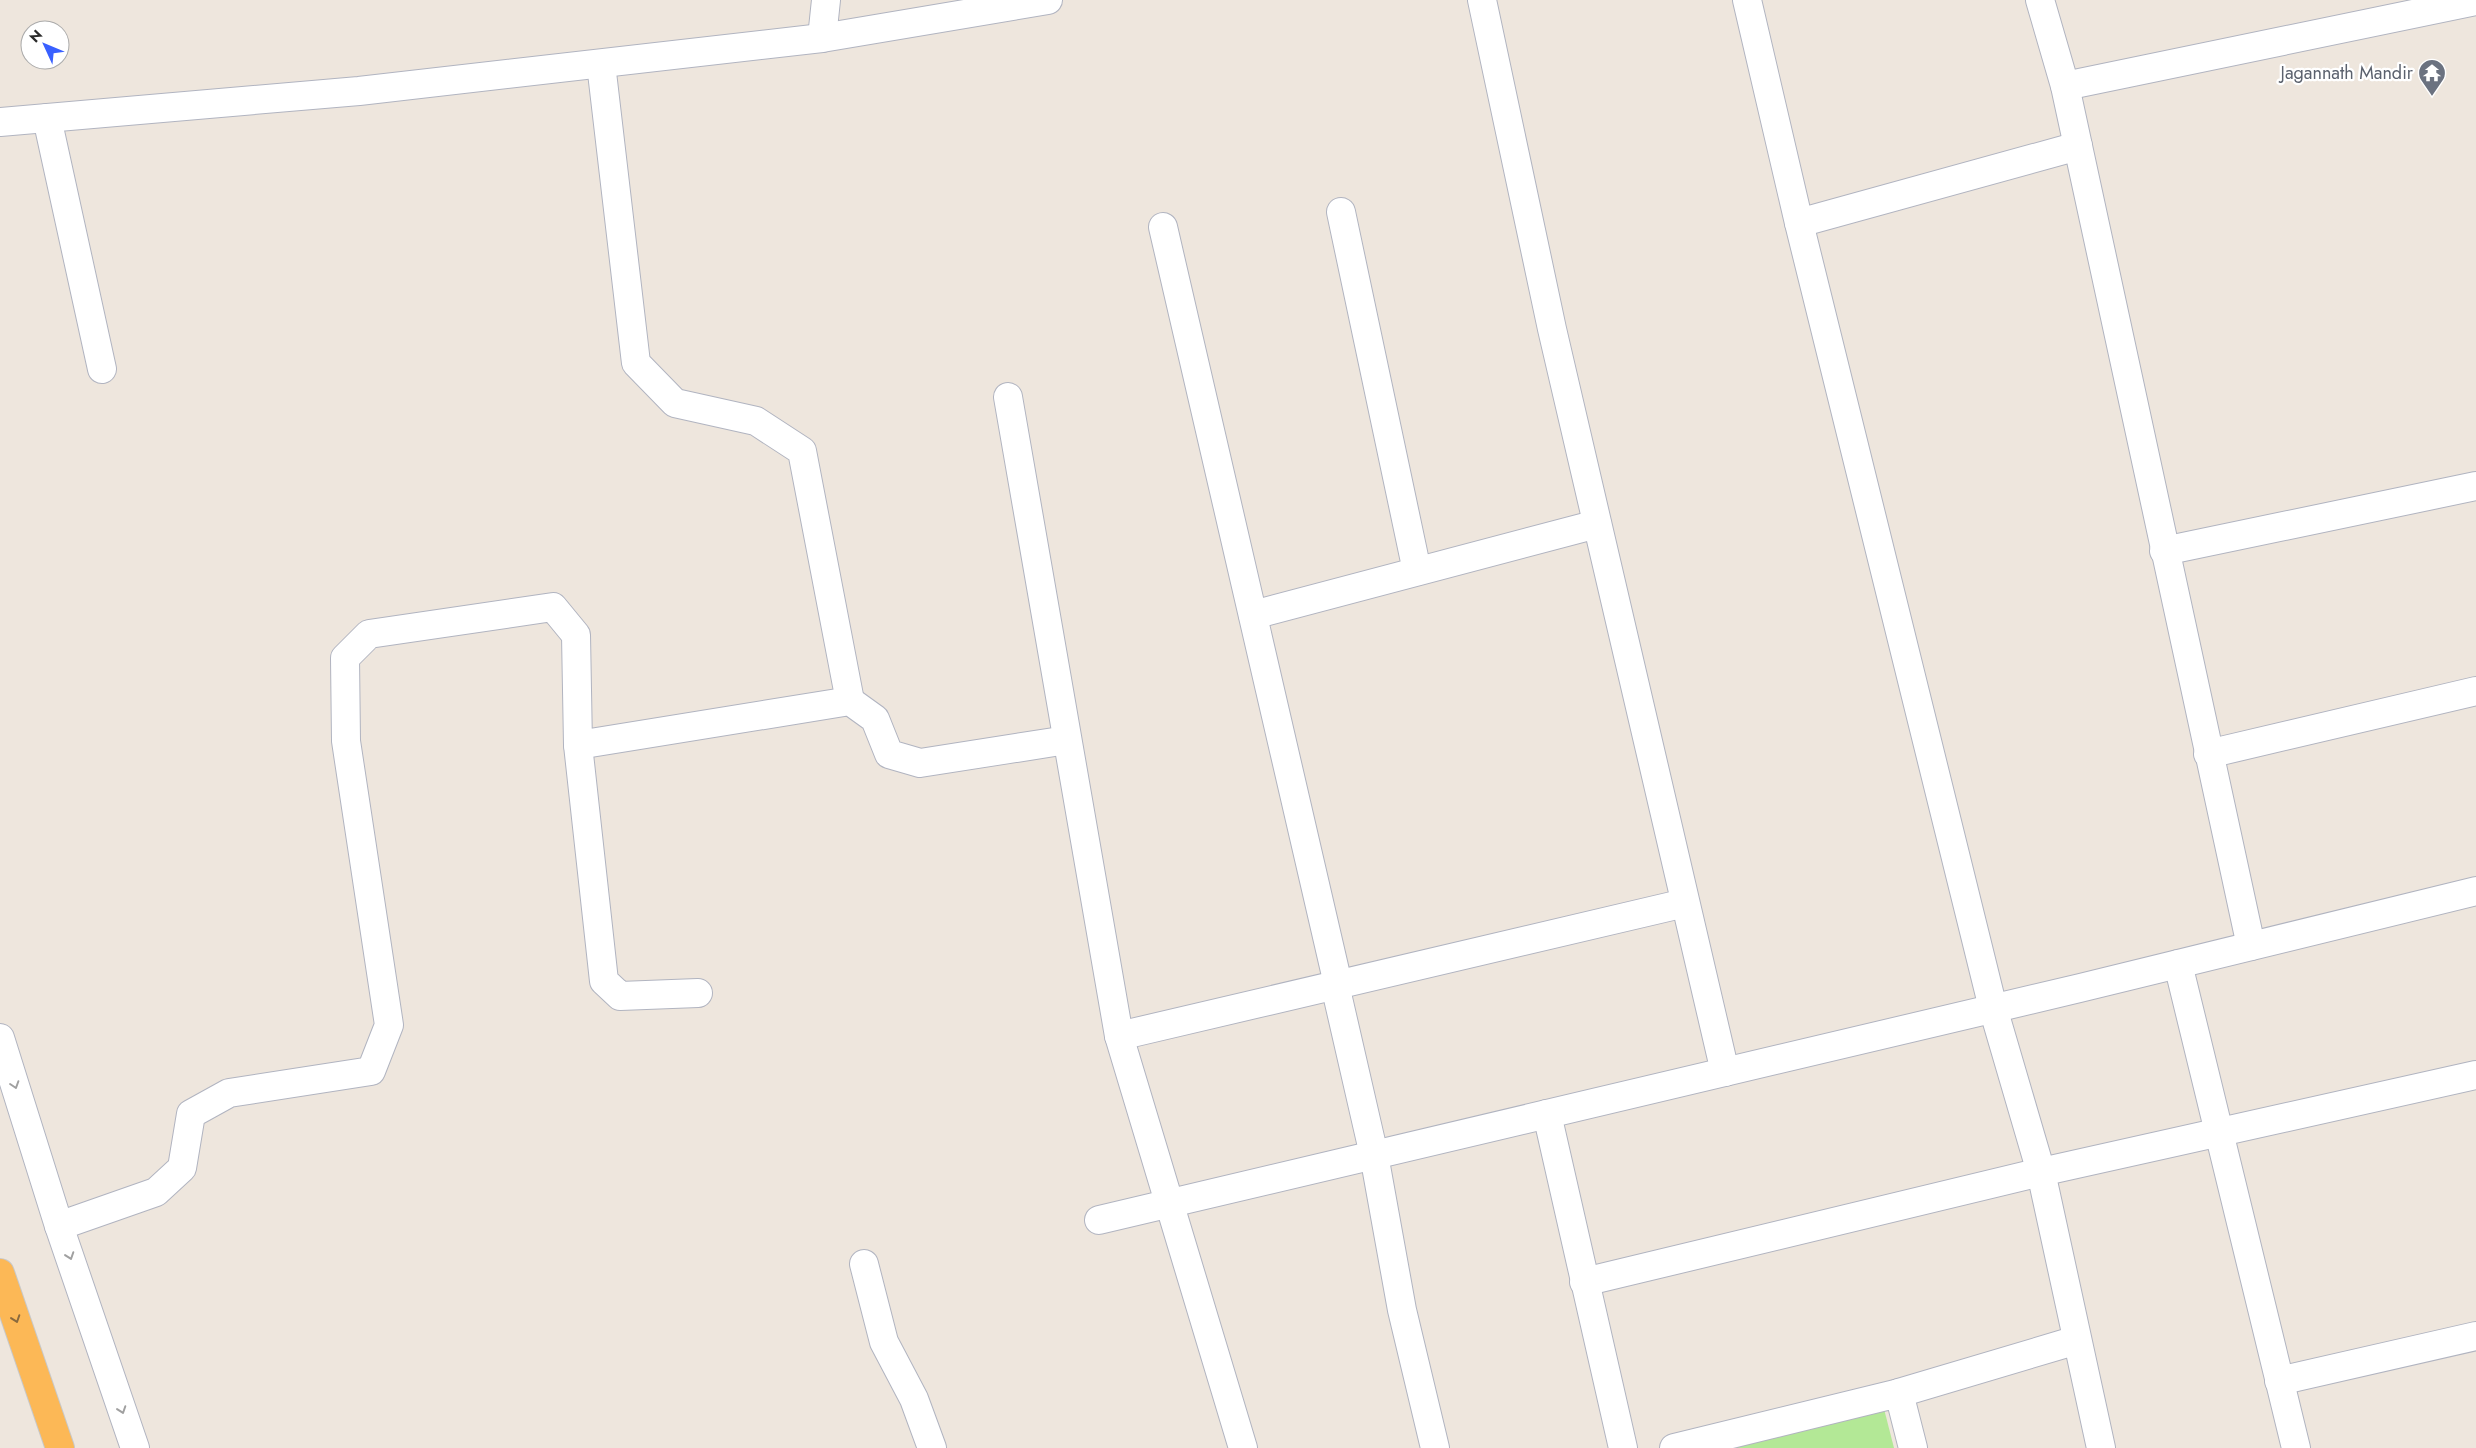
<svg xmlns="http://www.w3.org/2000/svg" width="2476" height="1448" font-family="Jost,sans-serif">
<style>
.green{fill:#b3e896}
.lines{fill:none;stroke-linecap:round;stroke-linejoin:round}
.minor-casing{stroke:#b1b4c0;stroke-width:30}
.tertiary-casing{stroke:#b1b4c0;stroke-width:30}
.trunk-casing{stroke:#c8c8c8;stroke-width:30}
.minor{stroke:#fff;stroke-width:28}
.tertiary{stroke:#fff;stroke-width:28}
.trunk{stroke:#fcb856;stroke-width:28}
.oneway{stroke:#a0a0a0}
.oneway2{stroke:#896a3e}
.labels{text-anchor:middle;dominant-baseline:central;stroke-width:4.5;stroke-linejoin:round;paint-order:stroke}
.worship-label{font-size:18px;fill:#5b616d;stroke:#fff;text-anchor:end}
</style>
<rect width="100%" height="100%" fill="#eee6dd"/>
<path class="green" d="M1881 1397 1894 1448H1715Z"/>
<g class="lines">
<defs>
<g id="minor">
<path d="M1482 0 1552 329 1725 1072"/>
<path d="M1747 0 1799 223 1993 1008 2041 1172 2101 1448"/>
<path d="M2040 0 2065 86 2251 946"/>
<path d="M822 38 826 0"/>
<path d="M601 64 636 363 675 403 756 421 802 451 850 701"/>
<path d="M2065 86 2476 1"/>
<path d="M47 118 102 369"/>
<path d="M1341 212 1417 571"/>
<path d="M1799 223 2078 146"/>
<path d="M1163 227 1338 984 1335 985 1374 1155 1402 1310 1435 1448"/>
<path d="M1008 397 1119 1036 1243 1448"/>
<path d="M2164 551 2476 486"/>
<path d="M1253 615 1597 524"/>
<path d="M578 745 604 981 620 996 698 993"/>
<path d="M2208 754 2476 691"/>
<path d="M2178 964 2296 1448"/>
<path d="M1119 1036 1685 903"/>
<path d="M1547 1114 1623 1448"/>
<path d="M1099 1220 2080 988 2476 891"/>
<path d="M59 1226 156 1192 182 1168 191 1114 229 1093 371 1071 389 1025 346 741 345 658 369 634 553 607 576 635 578 745 850 701 875 719 889 754 920 763 1067 740"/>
<path d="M864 1264 884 1342 914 1399 932 1448"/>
<path d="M1584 1282 2041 1172 2476 1075"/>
<path d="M2279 1381 2476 1336"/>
<path d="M1899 1393 2077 1340"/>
<path d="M1674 1448 1899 1393 1913 1448"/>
</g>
<g id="tertiary">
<path d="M0 122 359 91 822 38 1048 0"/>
<path d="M0 1038 59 1226 135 1448"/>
</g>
<path id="trunk" d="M0 1273 60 1448"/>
</defs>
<use href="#minor" class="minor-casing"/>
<use href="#tertiary" class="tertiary-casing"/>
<use href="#trunk" class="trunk-casing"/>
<use href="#minor" class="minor"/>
<use href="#tertiary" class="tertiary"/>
<use href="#trunk" class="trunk"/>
</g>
<defs><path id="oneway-chevron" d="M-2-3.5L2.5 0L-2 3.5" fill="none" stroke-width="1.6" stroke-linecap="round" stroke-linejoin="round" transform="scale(1.25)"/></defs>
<g class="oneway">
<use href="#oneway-chevron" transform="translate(15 1085) rotate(72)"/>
<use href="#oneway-chevron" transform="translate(70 1256) rotate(71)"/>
<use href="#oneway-chevron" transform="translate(122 1410) rotate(71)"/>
</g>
<use class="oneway2" href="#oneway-chevron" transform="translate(16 1319) rotate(71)"/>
<defs>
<symbol id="temple-pin" viewBox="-11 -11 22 30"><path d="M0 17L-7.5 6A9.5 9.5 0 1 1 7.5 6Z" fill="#6b7280" stroke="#fff"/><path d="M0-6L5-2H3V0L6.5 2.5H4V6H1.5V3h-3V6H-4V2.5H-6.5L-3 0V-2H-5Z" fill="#fff"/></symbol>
</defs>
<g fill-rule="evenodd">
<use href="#temple-pin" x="2416" y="57" width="32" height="43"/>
</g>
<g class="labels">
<g class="worship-label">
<text x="2413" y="73">Jagannath Mandir</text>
</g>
</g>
<g transform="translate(45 45) rotate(314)"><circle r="24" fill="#ffffff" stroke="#aaaaaa"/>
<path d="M0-4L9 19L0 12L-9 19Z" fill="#3960ff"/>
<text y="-8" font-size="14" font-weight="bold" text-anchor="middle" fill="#2b2b2b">N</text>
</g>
</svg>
